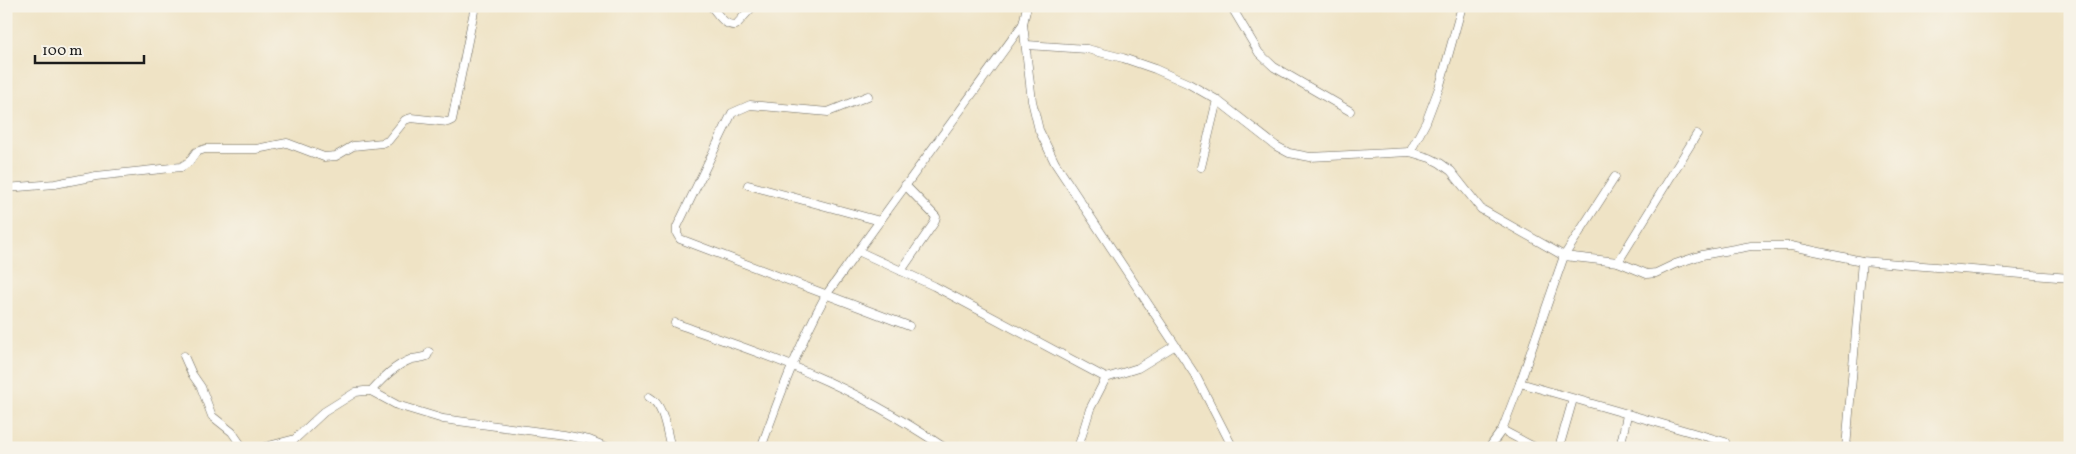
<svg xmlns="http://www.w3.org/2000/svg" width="2076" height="454" font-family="Vollkorn,serif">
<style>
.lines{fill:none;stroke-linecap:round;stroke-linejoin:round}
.minor-casing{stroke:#666257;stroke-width:9}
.minor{stroke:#fff;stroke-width:8}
</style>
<rect width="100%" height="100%" fill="#f7f3e8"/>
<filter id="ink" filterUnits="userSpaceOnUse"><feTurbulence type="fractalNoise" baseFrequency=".02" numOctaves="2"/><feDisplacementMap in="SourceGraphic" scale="10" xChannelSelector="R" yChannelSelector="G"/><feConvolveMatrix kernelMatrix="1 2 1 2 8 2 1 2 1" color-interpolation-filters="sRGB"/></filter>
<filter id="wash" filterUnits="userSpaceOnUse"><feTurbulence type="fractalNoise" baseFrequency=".0096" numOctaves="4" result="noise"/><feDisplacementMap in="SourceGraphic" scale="20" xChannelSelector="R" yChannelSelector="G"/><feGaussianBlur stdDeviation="1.12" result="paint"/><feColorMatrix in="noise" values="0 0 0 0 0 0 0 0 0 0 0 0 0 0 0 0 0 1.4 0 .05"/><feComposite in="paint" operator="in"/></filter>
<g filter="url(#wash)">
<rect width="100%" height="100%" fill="#efe3c5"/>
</g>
<g filter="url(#ink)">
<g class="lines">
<defs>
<g id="minor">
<path d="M711 6C718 14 725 27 736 25L753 6"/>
<path d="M1027 6 1023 24 1032 101 1039 130 1055 163 1197 378 1233 448"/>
<path d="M1231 6 1259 53 1274 67 1350 111"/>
<path d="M1027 45 1087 49 1123 58 1155 69 1189 84 1217 100 1276 146 1289 153 1310 157 1410 152 1430 158 1440 163 1451 171 1481 209 1564 256 1618 262 1647 274 1656 273 1675 264 1702 255 1751 246H1791L1862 261 2070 278"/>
<path d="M868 96 828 112 750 105 732 113 677 227V234L680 239 909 326"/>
<path d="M1410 152 1426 122 1440 85 1462 6"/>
<path d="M1201 167 1217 100"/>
<path d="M748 185 880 221"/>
<path d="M6 188 55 184 96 176 181 167 189 162 196 152 205 149H256L287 143 324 157 336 156 353 146 382 143 388 141 405 120 411 118 448 122 452 120 475 6"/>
<path d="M858 251 934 286 1106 378"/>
<path d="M1618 262 1697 134"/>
<path d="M901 271 934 223 936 217 905 185"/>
<path d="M675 323C721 340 767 354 811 374 858 394 903 420 945 448"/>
<path d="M184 356 192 374 201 387 212 416 232 432 243 448"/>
<path d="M1520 383 1725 442"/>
<path d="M371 391C382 379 395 365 412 359 417 358 422 358 427 356L429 352"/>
<path d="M649 397C665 406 666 431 671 448"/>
<path d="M1502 430 1536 448"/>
<path d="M261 448 295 439 324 412 356 392 364 391H371L397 405 443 419 564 435 589 440 609 448"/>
<path d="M761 448C780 395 799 344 826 295L1023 24"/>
<path d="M1078 448 1090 409 1106 378 1138 368 1174 346"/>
<path d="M1489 448 1502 430 1520 383 1564 256 1615 177"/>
<path d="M1559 448 1573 399"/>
<path d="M1620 448 1627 415"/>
<path d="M1846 448 1862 261"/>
</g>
</defs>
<use href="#minor" class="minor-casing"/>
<use href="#minor" class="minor"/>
</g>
</g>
<rect width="2076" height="454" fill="none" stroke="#f7f3e8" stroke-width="25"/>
<path d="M35 55v8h109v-8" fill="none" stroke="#1c1c1c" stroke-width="2.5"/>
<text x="42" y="55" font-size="15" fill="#1c1c1c" stroke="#f7f3e8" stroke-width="4" paint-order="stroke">100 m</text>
</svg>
